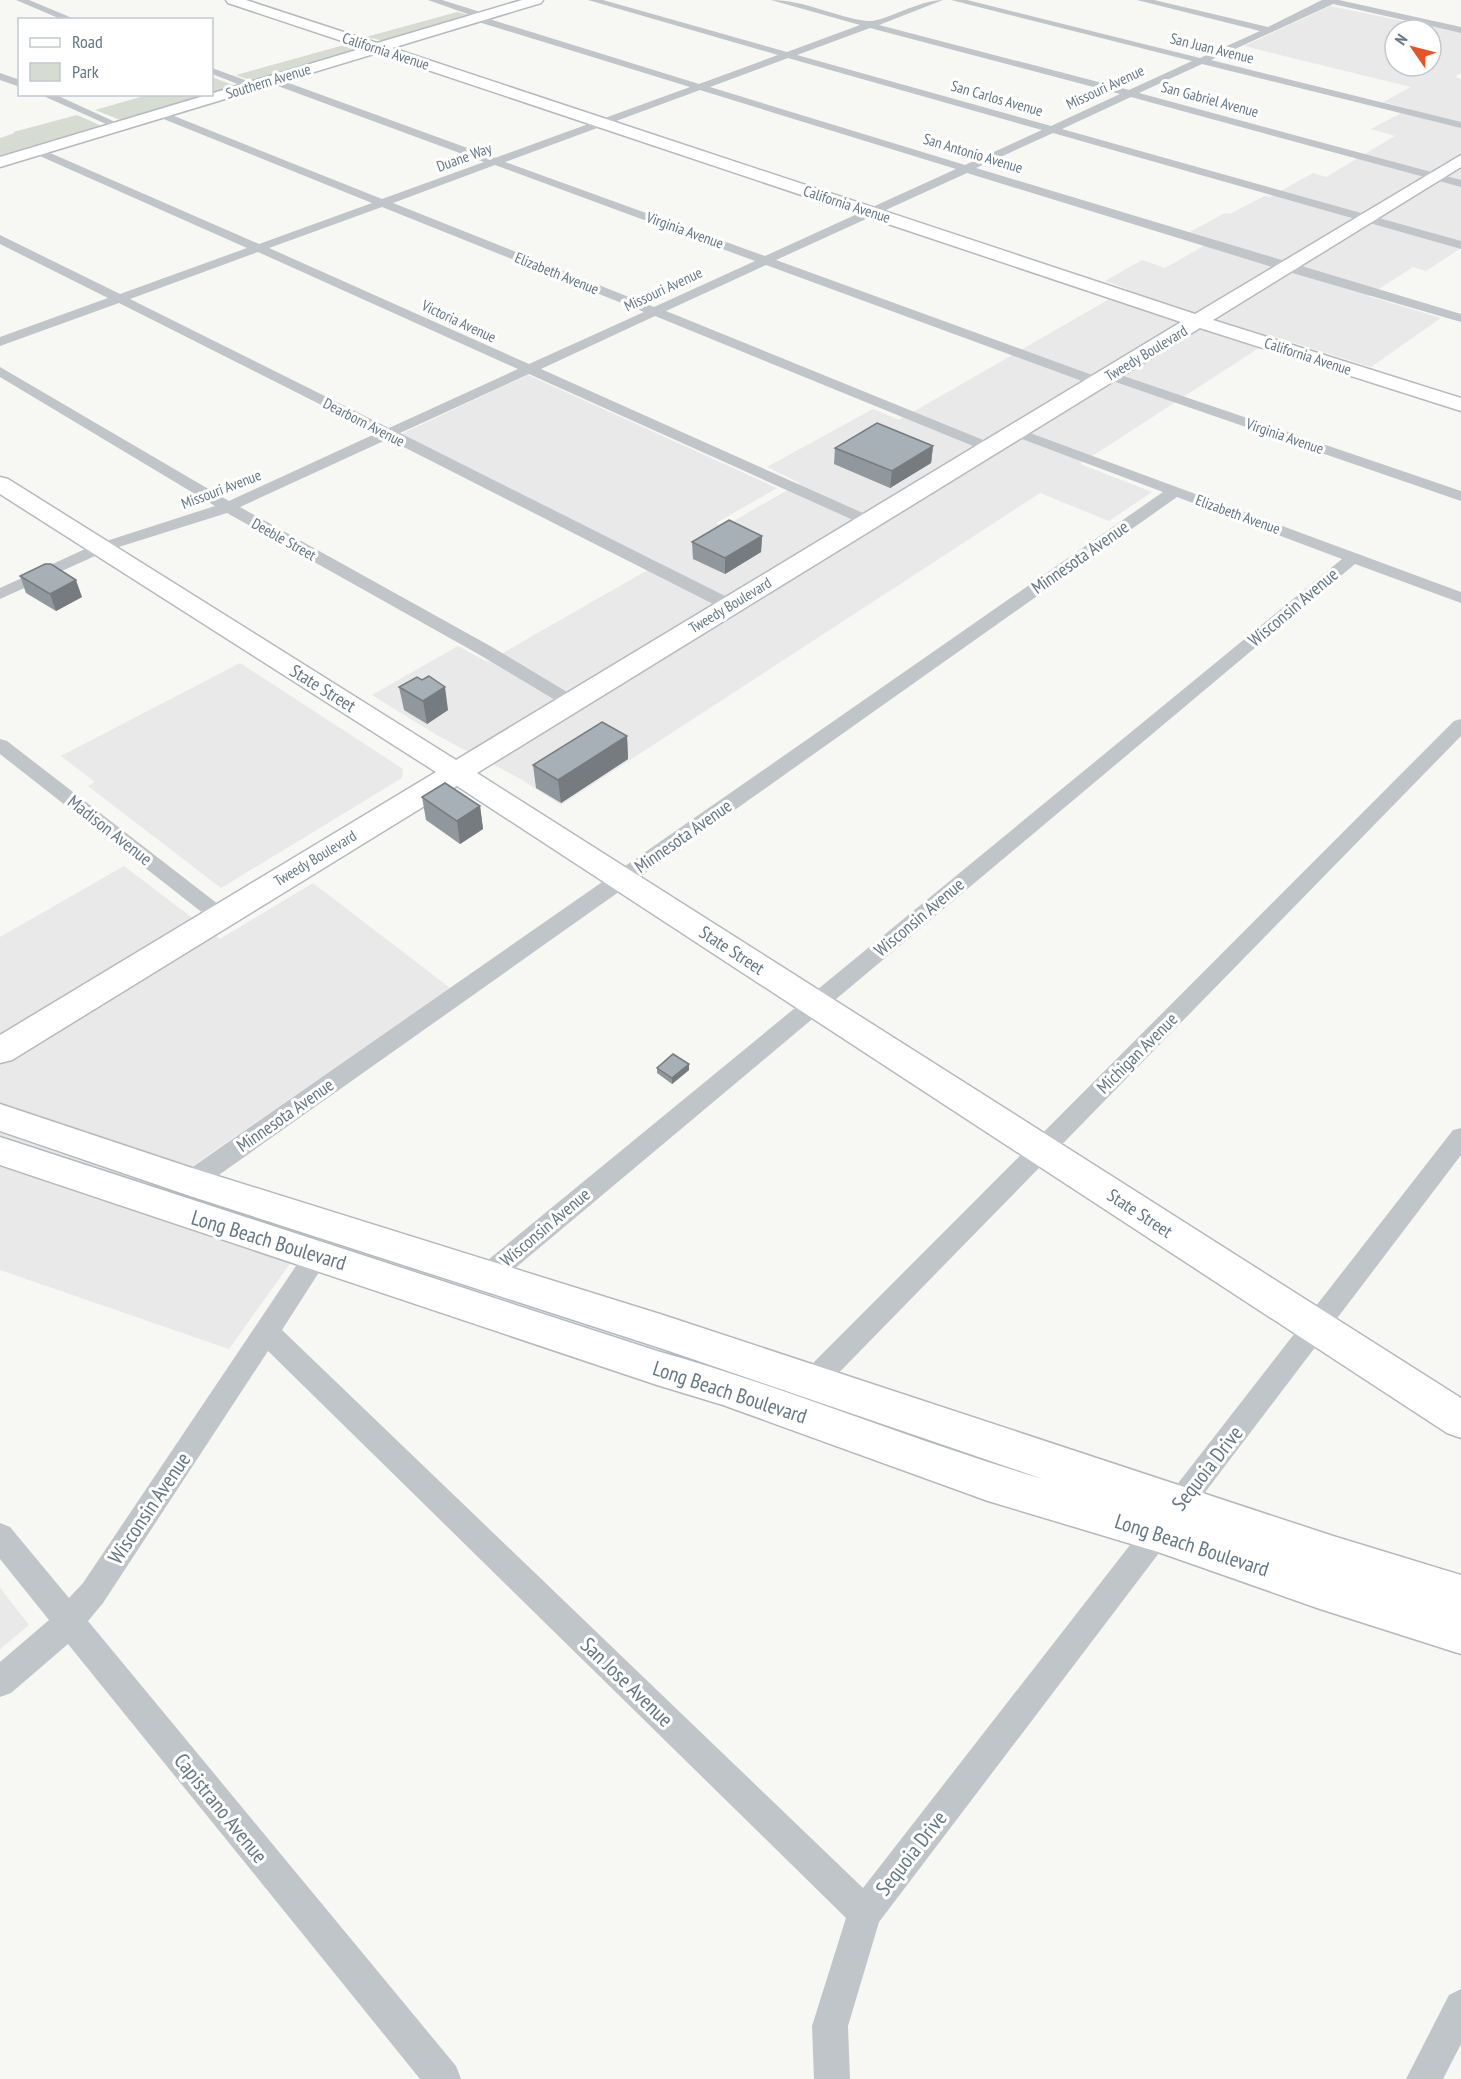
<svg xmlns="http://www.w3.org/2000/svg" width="1461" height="2079" font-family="'PT Sans Narrow',sans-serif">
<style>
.built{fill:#e8e9e8;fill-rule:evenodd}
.green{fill:#d7dcd3}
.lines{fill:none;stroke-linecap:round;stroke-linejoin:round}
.secondary-casing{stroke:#b5babf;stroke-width:3}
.primary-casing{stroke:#b3b9bd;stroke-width:3}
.street{fill:#c0c5c9;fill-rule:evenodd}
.secondary{fill:#fff;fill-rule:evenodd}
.primary{fill:#fff;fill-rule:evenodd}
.wall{fill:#90979d}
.shaded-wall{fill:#757b7f}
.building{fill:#a7b0b6;stroke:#757b7f;stroke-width:1.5}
.labels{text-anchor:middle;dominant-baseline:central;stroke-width:6;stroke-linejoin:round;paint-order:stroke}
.far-street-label{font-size:15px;fill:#657786;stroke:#fff}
.street-label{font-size:18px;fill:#657786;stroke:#fff}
.near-street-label{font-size:21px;fill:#657786;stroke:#fff}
</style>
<rect width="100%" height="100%" fill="#f7f7f4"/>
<g class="built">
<path d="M1330 6 1461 33V73L1455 76 1461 80V248L1426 271 1413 267 1368 296 1441 318 1371 367 1276 337 1080 464 1152 492 1109 521 1040 493 561 805 519 778 440 737 372 695 458 646 487 662 660 563 399 435 528 375 777 488 716 523 723 527 800 483 767 467 873 409 899 420 1127 289 1105 281 1142 260 1165 268 1214 240 1190 232 1225 213 1230 214 1264 196 1270 197 1313 173 1326 177 1395 136 1371 129 1409 109 1383 102 1411 87 1244 46ZM1395 30H1431V66H1395Z"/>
<path d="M240 663 403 769 402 778 221 888 88 786 95 782 61 756Z"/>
<path d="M124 866 220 939 313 883 450 988 133 1207 294 1258 229 1349 0 1270V937Z"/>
<path d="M0 1588 29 1625 0 1649Z"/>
</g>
<g class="green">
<path d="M457 12 473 16 389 42 366 37Z"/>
<path d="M344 45 359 50 255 82 236 75Z"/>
<path d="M212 77 238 87 123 121 95 110 147 95 212 94Z"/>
<path d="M77 115 104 127 0 158V138L15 133 13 132Z"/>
</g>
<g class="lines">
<defs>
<path id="secondary" d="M226 0H246L377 43 522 0H543L541 3 392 48 1195 314 1461 155V167L1213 320 1461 398V411L1200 328 477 773 1461 1398V1438L1447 1433 457 786 12 1060 0 1063V1035L436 772 0 494V477L8 479 456 760 1181 322 377 53 0 167V157L363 48 228 3Z"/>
<path id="primary" d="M0 1104 192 1168 663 1315 1333 1536 1461 1575V1654L1320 1609 1158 1552 988 1501 723 1405 657 1385 0 1165V1137L657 1351C788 1388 913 1441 1043 1479L663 1349 190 1196 0 1131Z"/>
</defs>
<use href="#secondary" class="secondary-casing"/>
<use href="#primary" class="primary-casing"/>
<g class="street">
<path d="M16 0H29L77 20H63Z"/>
<path d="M428 0H442L487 14 489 16 486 18 699 84 778 55 588 0H603L787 52 860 25 771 0C805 0 834 17 867 21 883 23 918 0 943 0L879 25 1129 90 1192 61 951 0H967L1200 58 1260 31 1137 0H1154L1268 27 1322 0H1339L1461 27V33L1333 4 1211 60 1461 122V128L1202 64 1139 93 1461 180V187L1131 97 1062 129 1461 241V249L1053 133 976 168 1461 314V322L1282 270 967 173 776 260 1103 379 1105 382 1103 385H1093L766 265 666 311 993 444 995 447 993 450H983L655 316 541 369 874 518 876 521 874 524H862L529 374 400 433 735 601 737 605 735 609H723L388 439 240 507 492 647 577 698 580 702 577 706H565L480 655 227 513 106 551 0 599V588L94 545 215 506 0 377V367L229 501 377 433 119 303 0 346V337L108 298 0 244V235L120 294 247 248 33 153V149H41L259 244 372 203 156 116V112H164L382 199 484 162 267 82V78H275L495 158 690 87 472 20 470 18 473 16ZM870 28 1120 94 1051 126 797 55ZM788 58 1042 130 965 165 710 87ZM700 90 956 169 765 256 505 162ZM495 165 755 261 654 307 393 203ZM382 207 644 312 529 364 269 248ZM258 252 518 369 389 428 130 299Z"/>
<path d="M212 68 256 84 257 86 248 88 212 74Z"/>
<path d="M0 73 20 80V87L0 80Z"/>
<path d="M39 94H54L124 126 119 129 115 128Z"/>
<path d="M1109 371 1461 491V501L1104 378 1102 375Z"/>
<path d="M1014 427 1461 592V603L1355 564 495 1285 486 1288 477 1285 473 1277 477 1269 1342 559 1177 497 199 1189 190 1192 181 1189 178 1182 181 1175 1163 492 1009 434 1007 431 1009 428Z"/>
<path d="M1461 719V736L822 1390 812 1394 802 1390 799 1382 802 1374 1454 721Z"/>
<path d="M0 739 7 741 227 911 230 916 227 921 220 923 213 921 0 754Z"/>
<path d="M1461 1128V1155L879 1922 848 2026 850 2079H814L812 2026 846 1918 268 1351 103 1603 88 1621 456 2066 461 2079H420L68 1644 11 1693 0 1697V1662L49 1620 0 1559V1523L10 1527 69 1598 83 1583 308 1248 317 1244 326 1248 330 1255 282 1330 863 1888 1453 1130Z"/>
<path d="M1461 1989V2044L1443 2079H1406L1449 1995Z"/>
</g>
<use href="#secondary" class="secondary"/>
<use href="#primary" class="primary"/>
</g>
<g class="wall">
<path d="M933 446 931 463 890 488 834 464 835 448Z"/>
<path d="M762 536 761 552 725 574 693 559 692 542Z"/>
<path d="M20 576 82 597 56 611 26 593Z"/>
<path d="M399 687 448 710 427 724 404 710Z"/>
<path d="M627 736 628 759 561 803 536 788 533 765Z"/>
<path d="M422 797 480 806 483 829 460 844 426 820Z"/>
<path d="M657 1068 689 1070 672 1084 657 1073Z"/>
</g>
<g class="shaded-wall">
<path d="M933 446 931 463 890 488 892 471Z"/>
<path d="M762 536 761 552 725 574V558Z"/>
<path d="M76 580 82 597 56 611 50 594Z"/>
<path d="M445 687 448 710 427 724 423 701Z"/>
<path d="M627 736 628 759 561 803 558 780Z"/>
<path d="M480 806 483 829 460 844 457 821Z"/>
<path d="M689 1064V1070L672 1084V1078Z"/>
</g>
<g class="building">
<path d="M877 423 933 446 892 471 835 448Z"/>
<path d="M729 520 762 536 725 558 692 542Z"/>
<path d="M45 564H51L76 580 50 594 20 576Z"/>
<path d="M429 676 445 687 423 701 399 687 417 677 422 680Z"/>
<path d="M602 722 627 736 558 780 533 765Z"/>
<path d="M445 783 480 806 457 821 422 797Z"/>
<path d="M673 1054 689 1064 672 1078 657 1068Z"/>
</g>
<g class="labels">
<g class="far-street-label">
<text transform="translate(1212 48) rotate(14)">San Juan Avenue</text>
<text transform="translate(386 51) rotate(18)">California Avenue</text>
<text transform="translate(268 81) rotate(-17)">Southern Avenue</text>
<text transform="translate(1105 87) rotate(-25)">Missouri Avenue</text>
<text transform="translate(997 98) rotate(16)">San Carlos Avenue</text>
<text transform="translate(1210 99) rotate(15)">San Gabriel Avenue</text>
<text transform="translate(973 153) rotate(17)">San Antonio Avenue</text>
<text transform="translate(464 157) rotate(-20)">Duane Way</text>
<text transform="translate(847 204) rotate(18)">California Avenue</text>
<text transform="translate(685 230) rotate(20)">Virginia Avenue</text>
<text transform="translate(557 273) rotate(22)">Elizabeth Avenue</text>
<text transform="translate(663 289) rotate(-25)">Missouri Avenue</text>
<text transform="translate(459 321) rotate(25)">Victoria Avenue</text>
<text transform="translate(1146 353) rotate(-31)">Tweedy Boulevard</text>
<text transform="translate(1308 356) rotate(18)">California Avenue</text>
<text transform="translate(364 422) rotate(27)">Dearborn Avenue</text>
<text transform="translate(1285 436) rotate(19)">Virginia Avenue</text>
<text transform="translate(221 489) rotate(-21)">Missouri Avenue</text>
<text transform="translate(1238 514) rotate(20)">Elizabeth Avenue</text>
<text transform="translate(284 539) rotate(29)">Deeble Street</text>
<text transform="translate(730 605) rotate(-31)">Tweedy Boulevard</text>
<text transform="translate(315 858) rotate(-31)">Tweedy Boulevard</text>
</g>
<g class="street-label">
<text transform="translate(1080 557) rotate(-35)">Minnesota Avenue</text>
<text transform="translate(1293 607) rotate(-40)">Wisconsin Avenue</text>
<text transform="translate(323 688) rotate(32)">State Street</text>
<text transform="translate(110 830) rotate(38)">Madison Avenue</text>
<text transform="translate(683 836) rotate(-35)">Minnesota Avenue</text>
<text transform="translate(919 917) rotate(-40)">Wisconsin Avenue</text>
<text transform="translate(732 950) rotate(33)">State Street</text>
<text transform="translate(1137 1053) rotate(-45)">Michigan Avenue</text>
<text transform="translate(285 1115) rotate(-35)">Minnesota Avenue</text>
<text transform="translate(1140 1213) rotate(33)">State Street</text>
<text transform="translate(545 1227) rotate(-40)">Wisconsin Avenue</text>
</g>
<g class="near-street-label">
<text transform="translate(269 1240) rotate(17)">Long Beach Boulevard</text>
<text transform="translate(730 1392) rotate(18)">Long Beach Boulevard</text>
<text transform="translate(1207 1468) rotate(-52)">Sequoia Drive</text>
<text transform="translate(149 1508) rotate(-56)">Wisconsin Avenue</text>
<text transform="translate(1192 1545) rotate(18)">Long Beach Boulevard</text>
<text transform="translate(627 1682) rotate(44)">San Jose Avenue</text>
<text transform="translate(221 1808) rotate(51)">Capistrano Avenue</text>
<text transform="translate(911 1853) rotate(-52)">Sequoia Drive</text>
</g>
</g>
<rect x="18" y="18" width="195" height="78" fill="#ffffff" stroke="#c1c9cf" stroke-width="1.5"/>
<rect x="30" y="38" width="30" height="9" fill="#ffffff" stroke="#c1c9cf" stroke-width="1.5"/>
<text x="72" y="48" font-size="18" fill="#657786">Road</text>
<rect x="30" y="63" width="30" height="18" fill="#d7dcd3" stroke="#c1c9cf" stroke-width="1.5"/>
<text x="72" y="78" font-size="18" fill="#657786">Park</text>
<g transform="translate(1413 48) rotate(305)"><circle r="28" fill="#ffffff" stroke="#c1c9cf" stroke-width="1.5"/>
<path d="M0-4.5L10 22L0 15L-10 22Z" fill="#e85224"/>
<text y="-9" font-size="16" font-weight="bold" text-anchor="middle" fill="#657786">N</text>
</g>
</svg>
